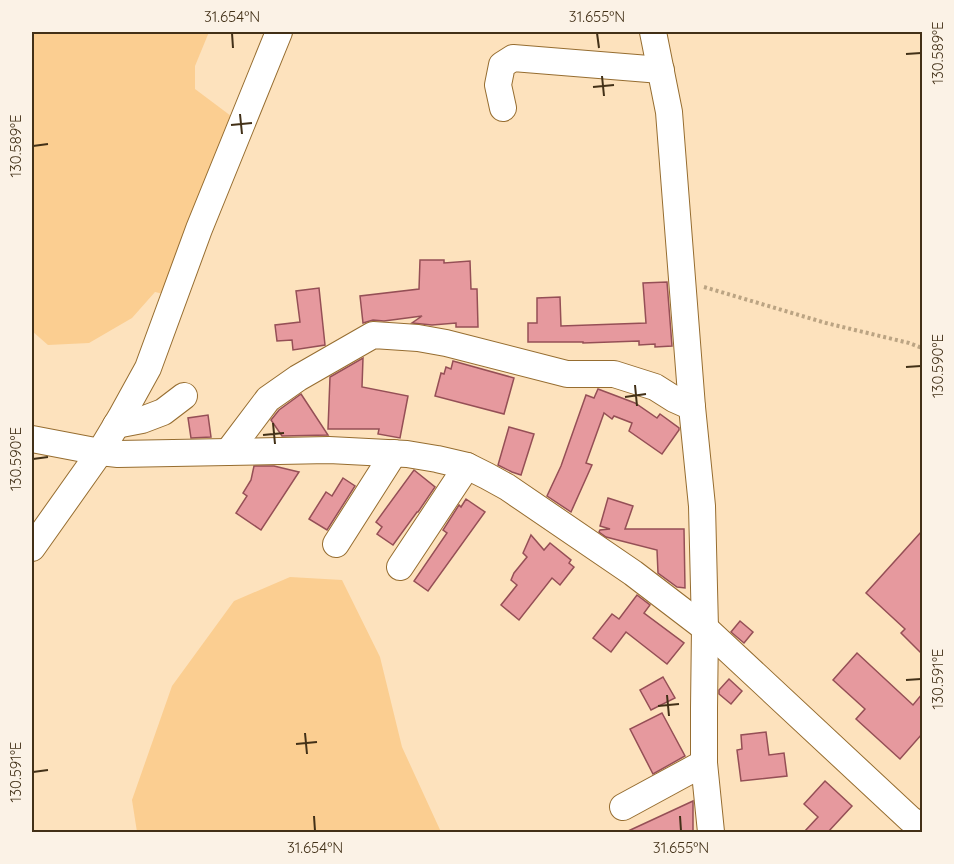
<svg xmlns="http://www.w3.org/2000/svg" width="954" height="864" font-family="Quicksand,sans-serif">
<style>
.green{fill:#fbce91}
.building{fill:#e6999e;stroke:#954f56;stroke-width:1.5}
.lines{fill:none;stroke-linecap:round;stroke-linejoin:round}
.minor-casing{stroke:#966d30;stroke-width:28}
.path{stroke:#bba483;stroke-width:4;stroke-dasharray:3 3;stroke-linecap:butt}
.minor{stroke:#fff;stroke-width:26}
.ticks{fill:none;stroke:#423017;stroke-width:2}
.neatline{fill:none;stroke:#423017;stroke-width:2}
.ticks-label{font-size:15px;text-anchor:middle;fill:#423017}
</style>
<rect width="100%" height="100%" fill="#fde2bd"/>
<g class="green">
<path d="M32 32H209L195 66V89L231 116 172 296 155 292 132 318 89 343 48 345 32 331Z"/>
<path d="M290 577 342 580 380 657 402 747 441 832H137L132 800 172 686 234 601Z"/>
</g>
<g class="building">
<path d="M420 260H444V263L470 261 471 289H477L478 327H456V323L432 325 412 323 422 316 384 321 373 320 363 323 360 296 419 289Z"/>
<path d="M667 282 672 346 655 347V344L639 345V341L583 343V342H528V323H537V298L560 297 561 326 646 323 643 283Z"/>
<path d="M319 288 325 345 293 350 292 340 277 341 275 325 300 322 296 291Z"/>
<path d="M363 358 362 387 408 396 400 438 378 434 379 429H328L330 377Z"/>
<path d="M453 361 514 378 504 414 435 396 441 373 444 374 446 367 451 369Z"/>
<path d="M598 389 635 403 657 418 660 414 679 428V430L662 454 629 431 632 423 614 416 612 419 604 413 586 463 592 465 571 512 547 496 561 466 586 395 594 398Z"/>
<path d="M301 394 328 435 282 436 271 420 279 410Z"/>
<path d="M208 415 211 437 191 438 188 418Z"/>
<path d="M509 427 534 434 521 475 512 472 498 465Z"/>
<path d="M254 466H274L299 472 261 530 236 513 247 496 243 493 251 480Z"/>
<path d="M414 470 435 487 418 512H417L393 545 377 534 382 527 376 522Z"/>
<path d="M343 478 355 486 327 530 309 519 326 492 332 496Z"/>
<path d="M608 498 633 506 625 529H684L685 588 677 587 658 573 657 550 606 537 599 532 600 530 610 529 600 526Z"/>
<path d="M466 499 485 512 428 591 414 581 447 533 443 530 459 505 461 507Z"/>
<path d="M922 531V654L901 633 905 629 866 593Z"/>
<path d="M531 535 544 550 550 543 571 560 569 563 574 567 560 585 552 578 519 620 501 605 517 585 511 580 514 573 527 557 523 553Z"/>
<path d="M637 595 650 605 644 613 684 643 667 664 626 632 611 652 593 638 612 614 619 619Z"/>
<path d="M740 621 753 632 744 643 731 632Z"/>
<path d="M857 653 913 705 922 694V734L900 759 856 719 865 709 833 680Z"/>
<path d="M663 677 675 698 651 710 640 690Z"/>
<path d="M729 679 742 691 731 704 719 694V690Z"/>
<path d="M662 713 685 756 653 774 630 729Z"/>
<path d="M766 732 769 755 784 753 787 776 741 781 737 750 742 749 741 735Z"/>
<path d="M825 781 852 806 828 832H804L818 817 804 804Z"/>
<path d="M693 801V832H626Z"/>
</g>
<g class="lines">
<defs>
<g id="minor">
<path d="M653 32 669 112 692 407 702 506 705 628 704 708V763L711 832"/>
<path d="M503 108 498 85 502 65 513 58 661 70"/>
<path d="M116 425 142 420 163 412 184 396"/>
<path d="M32 439 100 452 118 454 329 450 407 454 437 459 467 466 487 476 507 487 633 573 705 628 910 819 922 827"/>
<path d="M228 452 268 399 298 378 373 335 418 338 446 343 567 374H614L655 387 674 399 692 407"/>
<path d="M336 544 394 453"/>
<path d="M32 548 100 452 121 417 148 368 199 229 279 32"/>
<path d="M400 567 467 466"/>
<path d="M623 807 704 763"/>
</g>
</defs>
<use href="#minor" class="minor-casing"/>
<path class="path" d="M704 287 826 323 909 343 922 348"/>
<use href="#minor" class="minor"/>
</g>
<path class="ticks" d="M232 33 233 48M597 33 599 48M906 54 921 53M602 76 604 96M593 87 614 85M240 114 242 134M231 125 252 123M33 146 48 144M906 367 921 366M635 385 637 406M625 397 646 394M273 423 275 444M263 435 284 433M33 459 48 457M906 680 921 679M667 695 669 716M658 706 679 704M305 733 307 754M296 744 317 742M33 772 48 770M314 816 315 831M680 816 681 831"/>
<rect width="954" height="864" fill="none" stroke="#fbf2e6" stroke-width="66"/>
<rect x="33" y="33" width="888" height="798" class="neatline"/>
<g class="ticks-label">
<text x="232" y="22">31.654°N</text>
<text x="597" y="22">31.655°N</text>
<text transform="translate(938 53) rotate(-90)" y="5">130.589°E</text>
<text transform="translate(16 146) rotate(-90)" y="5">130.589°E</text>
<text transform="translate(938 366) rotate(-90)" y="5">130.590°E</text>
<text transform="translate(16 459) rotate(-90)" y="5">130.590°E</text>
<text transform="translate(938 679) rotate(-90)" y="5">130.591°E</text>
<text transform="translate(16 772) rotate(-90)" y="5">130.591°E</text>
<text x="315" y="853">31.654°N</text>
<text x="681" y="853">31.655°N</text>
</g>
</svg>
